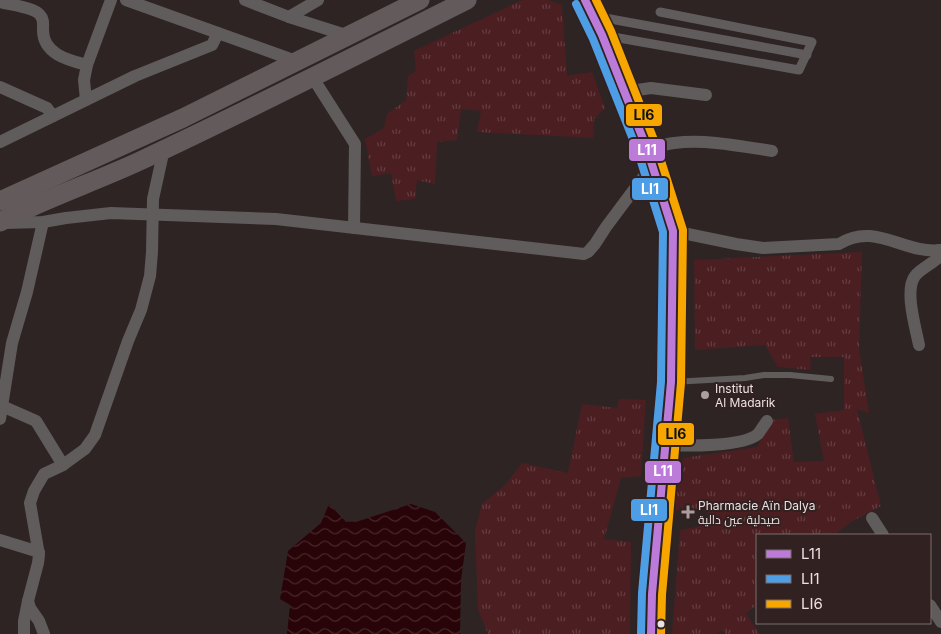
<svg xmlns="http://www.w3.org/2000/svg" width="941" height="634" font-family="Inter,Cairo,sans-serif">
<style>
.grass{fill:url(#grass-tufts)}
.water{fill:url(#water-waves)}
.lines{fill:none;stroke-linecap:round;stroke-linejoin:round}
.service{stroke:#605c5c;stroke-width:6}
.pedestrian{stroke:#605c5c;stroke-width:9}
.minor{stroke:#605c5c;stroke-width:12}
.primary{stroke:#635b5b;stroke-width:19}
.bus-1-casing{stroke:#312121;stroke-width:11}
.bus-2-casing{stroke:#312121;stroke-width:11}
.bus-3-casing{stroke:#312121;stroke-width:11}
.bus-1{stroke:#bd7bd9;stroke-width:8}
.bus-2{stroke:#4d9ee5;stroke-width:8}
.bus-3{stroke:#f7a600;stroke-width:8}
.poi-dot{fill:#aa9e9e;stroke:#312121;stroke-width:2}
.bus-dot{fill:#ece0e0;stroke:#312121;stroke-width:2}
.labels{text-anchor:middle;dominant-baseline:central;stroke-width:4;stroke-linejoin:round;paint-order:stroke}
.poi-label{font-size:12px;fill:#ece0e0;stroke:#312121;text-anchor:start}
.line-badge{stroke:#312121;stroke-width:2}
.badge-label{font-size:14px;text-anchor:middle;font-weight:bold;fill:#fff}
.pale-badge-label{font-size:14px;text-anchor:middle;font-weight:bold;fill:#111}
</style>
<defs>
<pattern id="grass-tufts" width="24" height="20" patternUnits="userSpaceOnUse" patternTransform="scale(1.25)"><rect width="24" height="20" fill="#4b1e22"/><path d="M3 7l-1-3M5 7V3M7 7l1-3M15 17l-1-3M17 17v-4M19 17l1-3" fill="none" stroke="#653e42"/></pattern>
<pattern id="water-waves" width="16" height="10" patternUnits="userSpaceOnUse" patternTransform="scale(1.25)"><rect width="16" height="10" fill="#280307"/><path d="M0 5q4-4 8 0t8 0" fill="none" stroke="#47272b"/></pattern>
</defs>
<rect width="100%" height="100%" fill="#2e2424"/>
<g class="grass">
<path d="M522 0H548L562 5 567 76 592 72 605 108 594 119 593 138 477 132 481 111 461 109 457 140 437 142 435 184 417 180 415 199 396 201 391 173 372 176 365 139 384 128 387 114 406 100 408 76 416 71 414 51Z"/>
<path d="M862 252 859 349 869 413 857 409 881 506 851 522 834 535H757V605L746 613 759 634H725L723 630 716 634H672L680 530 711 524 706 510H672L683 458 757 447 772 420 788 418 794 462 824 461 815 414 844 410V357H810L811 370 778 367 765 345 695 350 694 260Z"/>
<path d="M619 399 646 400 641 476 621 478 604 539 631 542 630 634H488L478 610 475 531 482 504 506 484 522 463 568 473 582 404 617 408Z"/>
</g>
<path class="water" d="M329 504 346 522 359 521 411 504 435 512 466 543 461 580 460 634H287L290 605 280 599 288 551 321 523Z"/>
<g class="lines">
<path class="service" d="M672 382 745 378 764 375H790L831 379"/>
<g class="pedestrian">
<path d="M594 16 807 55"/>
<path d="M602 35 799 70 812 42 660 12"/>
</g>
<g class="minor">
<path d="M126 0 296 61"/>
<path d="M245 0 289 17 349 36"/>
<path d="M0 2C10 5 34 7 40 15 44 19 43 25 43 30 43 54 68 60 87 65L111 0"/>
<path d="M289 17 318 0"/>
<path d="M313 78 355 144 354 228"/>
<path d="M0 87 47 108 53 116"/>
<path d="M624 92 651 88 706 95"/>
<path d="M86 100 84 80 87 65"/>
<path d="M0 142 135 76 212 45 218 33"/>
<path d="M647 149C656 147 665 144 674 143 706 139 740 146 772 151"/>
<path d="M4 223 43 222 66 218 111 213 276 219 584 254 588 252 595 244 606 227 653 164"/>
<path d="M673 231 736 244 763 248 839 244C876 221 904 255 941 250"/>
<path d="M919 345C916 329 904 290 915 276 920 269 932 264 939 257V250"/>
<path d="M2 406 36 421 63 465"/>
<path d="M0 419 12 343 27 292 43 222"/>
<path d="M666 445C686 446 743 447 758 434 761 430 764 425 767 421"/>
<path d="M872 518 883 535"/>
<path d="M0 540 39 552"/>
<path d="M930 605 941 622"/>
<path d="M24 634V621L28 601"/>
<path d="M44 634 39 621 30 608 28 601 38 563 39 555 30 503 34 491 44 474 63 465 85 449 95 435 128 341 141 310 150 276 152 252 153 199 164 149"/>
</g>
<g class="primary">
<path d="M585 0 602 35 647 149 673 231 671 382 666 445 652 594 651 634"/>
<path d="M0 201 183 118 420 0"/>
<path d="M0 222C46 198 95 182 142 160 251 109 359 54 467 0"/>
</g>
<defs>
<path id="bus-1" d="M585 0 602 35 647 149 673 231 671 382 652 594 651 634"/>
<path id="bus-2" d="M576 4 593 39 638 152 663 232 661 382 642 593 641 634"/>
<path id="bus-3" d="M596 0 611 31 656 145 683 230 681 383 662 595 661 634"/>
</defs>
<use href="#bus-1" class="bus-1-casing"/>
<use href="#bus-2" class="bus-2-casing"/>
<use href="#bus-3" class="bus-3-casing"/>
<use href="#bus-1" class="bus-1"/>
<use href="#bus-2" class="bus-2"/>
<use href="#bus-3" class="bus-3"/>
</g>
<g class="poi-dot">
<circle cx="705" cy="395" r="5"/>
<path d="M685.5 504.5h5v5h5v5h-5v5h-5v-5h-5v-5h5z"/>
</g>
<circle class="bus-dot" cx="661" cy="624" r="4.5"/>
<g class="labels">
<g class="poi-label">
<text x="715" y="388">Institut<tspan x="715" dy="14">Al Madarik</tspan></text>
<text x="698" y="505">Pharmacie Aïn Dalya<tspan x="698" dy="14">صيدلية عين دالية</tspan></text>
</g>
</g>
<g class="line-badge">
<rect x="625" y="103" width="38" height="24" rx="5" fill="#f7a600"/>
<rect x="628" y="138" width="38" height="24" rx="5" fill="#bd7bd9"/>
<rect x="631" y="177" width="38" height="24" rx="5" fill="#4d9ee5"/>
<rect x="657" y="422" width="38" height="24" rx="5" fill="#f7a600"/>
<rect x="644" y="460" width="38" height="24" rx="5" fill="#bd7bd9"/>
<rect x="630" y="498" width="38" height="24" rx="5" fill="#4d9ee5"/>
</g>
<g class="badge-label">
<text x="647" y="155">L11</text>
<text x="650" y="194">LI1</text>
<text x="663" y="476">L11</text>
<text x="649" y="515">LI1</text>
</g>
<g class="pale-badge-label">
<text x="644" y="120">LI6</text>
<text x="676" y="439">LI6</text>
</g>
<rect x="756" y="534" width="175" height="90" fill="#312121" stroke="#7c6d6d"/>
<rect x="766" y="550" width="25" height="8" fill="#bd7bd9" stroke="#7c6d6d"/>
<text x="801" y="559" font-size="15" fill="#ece0e0">L11</text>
<rect x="766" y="575" width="25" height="8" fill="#4d9ee5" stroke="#7c6d6d"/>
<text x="801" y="584" font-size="15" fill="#ece0e0">LI1</text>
<rect x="766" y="600" width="25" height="8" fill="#f7a600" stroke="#7c6d6d"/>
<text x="801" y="609" font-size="15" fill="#ece0e0">LI6</text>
</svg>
